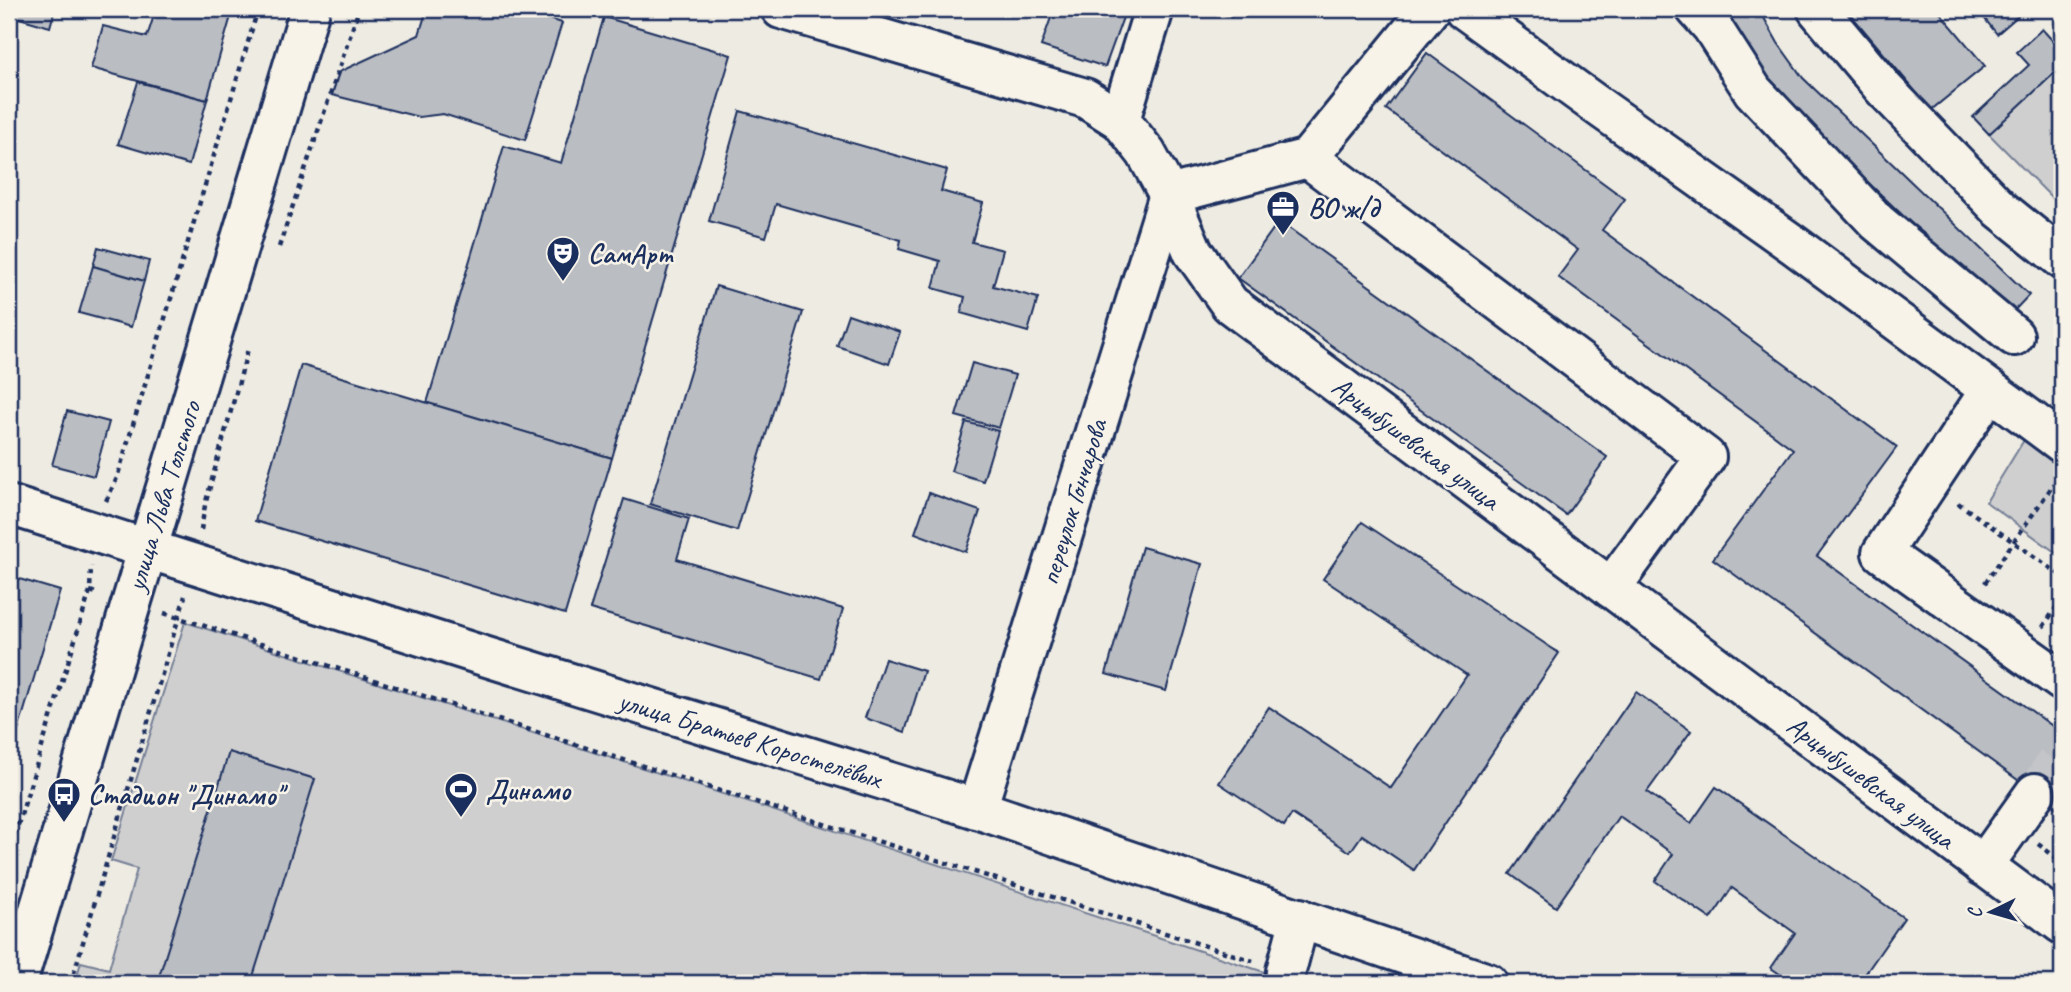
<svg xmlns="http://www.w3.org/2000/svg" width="2071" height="992" font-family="Caveat,sans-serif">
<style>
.green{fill:#cfcfcf;stroke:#757f96;stroke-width:2}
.building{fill:#babdc2;stroke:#1b2f5e;stroke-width:2}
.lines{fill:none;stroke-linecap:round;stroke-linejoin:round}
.minor-tunnel{stroke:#c4c5c8;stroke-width:38;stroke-dasharray:38 19;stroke-linecap:butt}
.minor-casing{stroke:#1b2f5e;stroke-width:44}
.major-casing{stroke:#1b2f5e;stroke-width:44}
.path{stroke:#1b2f5e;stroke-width:4.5;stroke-dasharray:5 5;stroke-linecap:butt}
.minor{stroke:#f7f3e8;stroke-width:38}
.major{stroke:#f7f3e8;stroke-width:38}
.labels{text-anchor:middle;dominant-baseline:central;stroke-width:5;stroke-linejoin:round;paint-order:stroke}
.poi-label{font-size:28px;font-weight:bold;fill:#1b2f5e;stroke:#f7f3e8;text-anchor:start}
.street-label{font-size:28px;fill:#1b2f5e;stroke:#f7f3e8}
</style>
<rect width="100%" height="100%" fill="#eeebe2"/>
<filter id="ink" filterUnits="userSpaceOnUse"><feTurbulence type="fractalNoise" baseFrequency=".0143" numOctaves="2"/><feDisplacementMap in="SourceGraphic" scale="14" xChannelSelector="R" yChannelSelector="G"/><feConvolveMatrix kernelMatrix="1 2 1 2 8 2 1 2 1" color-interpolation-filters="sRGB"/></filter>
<g filter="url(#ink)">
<g class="green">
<path d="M2062 66V208L1989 134Z"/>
<path d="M2024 440 2062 467V557L1986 502Z"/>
<path d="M185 622 668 776 1267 973 1256 983H75L81 962 109 969 137 869 111 861Z"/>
</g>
<g class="building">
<path d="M9 9H55L50 27 9 15Z"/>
<path d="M156 9H233L207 100 91 68 103 26 147 37Z"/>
<path d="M427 9H518L562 23 525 140 443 114 419 117 332 95 339 72 419 35Z"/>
<path d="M1054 9H1126L1105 67 1041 46Z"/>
<path d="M1202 9H1233L1231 17Z"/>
<path d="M1721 9H1759L1778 43 1803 78 2029 295 2009 316 1779 98 1744 47 1731 20Z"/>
<path d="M1846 9H1937L1985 66 1931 110Z"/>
<path d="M1977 9H2026L1997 34Z"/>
<path d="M604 17 731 55 612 458 427 403 504 146 561 163Z"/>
<path d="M2042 29 2062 51V66L1989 134 1973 117 2029 65 2017 52Z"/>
<path d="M1427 53 1625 199 1602 230 1897 447 1817 556 2062 733V812L1713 559 1793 449 1558 277 1578 250 1386 109Z"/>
<path d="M138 82 207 100 189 165 118 144Z"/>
<path d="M740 111 947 170 941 191 983 203 972 242 1003 250 993 286 1038 298 1028 332 961 313 965 297 933 288 940 261 899 249 901 240 776 204 766 237 709 221Z"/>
<path d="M1279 221 1607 457 1566 515 1238 278Z"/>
<path d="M98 247 149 261 144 281 93 266Z"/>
<path d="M93 266 144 281 131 327 79 313Z"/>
<path d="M716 286 803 312 737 531 650 504Z"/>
<path d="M848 314 900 332 889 364 837 346Z"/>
<path d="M972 363 1015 375 999 428 956 416Z"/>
<path d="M301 365 612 458 565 614 255 521Z"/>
<path d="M67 411 109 422 94 476 52 465Z"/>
<path d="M966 422 998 431 983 481 951 471Z"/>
<path d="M929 493 980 511 966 552 915 533Z"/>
<path d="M624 499 689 519 677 559 843 609 821 679 590 609Z"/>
<path d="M1362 522 1559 653 1414 870 1362 835 1350 852 1292 814 1284 826 1219 783 1269 707 1391 788 1467 675 1323 579Z"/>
<path d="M1142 547 1202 564 1166 691 1106 674Z"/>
<path d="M9 576 60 591 9 761Z"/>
<path d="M885 659 924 671 905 732 865 718Z"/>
<path d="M1636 692 1691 731 1647 792 1691 823 1716 787 1904 918 1859 983H1793L1771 968 1795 933 1732 888 1711 919 1655 881 1673 854 1619 816 1556 907 1510 874Z"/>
<path d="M229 752 315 779 251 983H157Z"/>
</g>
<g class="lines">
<path class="minor-tunnel" d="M2035 793 2062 753"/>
<defs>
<g id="minor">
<path d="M781 9 1085 98 1120 120 1146 153 1169 195 1193 252 1230 304 2062 924"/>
<path d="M1464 9 1602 109 1794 245 2062 443"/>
<path d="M1696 9 1712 27 1753 91 1877 222 2014 336"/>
<path d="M1817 9 1884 89 2000 209 2062 259"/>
<path d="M1120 120 1154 9"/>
<path d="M1308 158 1706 457 1611 588"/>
<path d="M1169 195 1308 158 1430 9"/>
<path d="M1990 390 1882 553 2062 681"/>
<path d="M9 505 487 657 977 809 1488 983"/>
<path d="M977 809 1169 195"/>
<path d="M1983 866 2035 793"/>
<path d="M1285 983 1286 971 1300 918"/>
</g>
<path id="major" d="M17 983 310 9"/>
</defs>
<use href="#minor" class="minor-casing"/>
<use href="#major" class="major-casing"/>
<g class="path">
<path d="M279 247 359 9"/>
<path d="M106 501 117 478 258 9"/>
<path d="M1958 503 2062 576"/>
<path d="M201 530 205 505 248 349"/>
<path d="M1985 583 2058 478"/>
<path d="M90 591 99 594"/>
<path d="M164 613 1253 961"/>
<path d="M2043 627 2062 599"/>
<path d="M2038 844 2062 862"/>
<path d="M9 854 90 591 91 566"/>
<path d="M71 983 185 596"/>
</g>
<use href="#minor" class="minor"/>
<use href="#major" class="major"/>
</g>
</g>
<defs>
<symbol id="office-pin" viewBox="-11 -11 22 30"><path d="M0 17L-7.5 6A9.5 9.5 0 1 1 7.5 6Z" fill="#1b2f5e" stroke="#f7f3e8"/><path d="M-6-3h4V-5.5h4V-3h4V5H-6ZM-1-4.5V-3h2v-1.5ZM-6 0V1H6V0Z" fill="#fff"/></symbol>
<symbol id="theatre-pin" viewBox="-11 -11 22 30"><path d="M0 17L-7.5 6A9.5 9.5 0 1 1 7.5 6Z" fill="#1b2f5e" stroke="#f7f3e8"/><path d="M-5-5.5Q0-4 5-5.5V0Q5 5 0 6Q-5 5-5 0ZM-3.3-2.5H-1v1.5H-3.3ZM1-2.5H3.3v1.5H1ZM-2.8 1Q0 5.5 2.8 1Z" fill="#fff"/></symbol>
<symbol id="stadium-pin" viewBox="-11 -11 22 30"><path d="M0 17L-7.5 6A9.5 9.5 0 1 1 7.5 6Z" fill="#1b2f5e" stroke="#f7f3e8"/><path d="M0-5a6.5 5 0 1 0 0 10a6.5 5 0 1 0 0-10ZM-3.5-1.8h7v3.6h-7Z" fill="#fff"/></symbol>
<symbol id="bus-pin" viewBox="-11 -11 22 30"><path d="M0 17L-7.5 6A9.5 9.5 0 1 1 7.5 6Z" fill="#1b2f5e" stroke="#f7f3e8"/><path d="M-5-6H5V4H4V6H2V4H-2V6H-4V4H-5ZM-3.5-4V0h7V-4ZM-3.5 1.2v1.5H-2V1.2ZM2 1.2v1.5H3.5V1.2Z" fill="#fff"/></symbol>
</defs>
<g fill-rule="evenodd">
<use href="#office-pin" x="1264" y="188" width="38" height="52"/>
<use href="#theatre-pin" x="544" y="234" width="38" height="52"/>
<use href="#stadium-pin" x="442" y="770" width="38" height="52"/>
<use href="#bus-pin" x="45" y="775" width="38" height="52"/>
</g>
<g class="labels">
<g class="poi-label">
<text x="1308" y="207">ВО ж/д</text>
<text x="588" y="253">СамАрт</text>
<text x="486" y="789">Динамо</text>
<text x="88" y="794">Стадион "Динамо"</text>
</g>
<g class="street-label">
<text transform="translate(1416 443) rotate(37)">Арцыбушевская улица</text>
<text transform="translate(163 496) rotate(-73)">улица Льва Толстого</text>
<text transform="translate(1073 502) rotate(-73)">переулок Гончарова</text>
<text transform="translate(750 739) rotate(17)">улица Братьев Коростелёвых</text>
<text transform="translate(1871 782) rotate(37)">Арцыбушевская улица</text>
</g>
</g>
<rect width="2071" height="992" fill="none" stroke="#f7f3e8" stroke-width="35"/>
<rect x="18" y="18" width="2036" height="957" fill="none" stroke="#1b2f5e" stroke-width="2.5" filter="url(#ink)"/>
<g transform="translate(1991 912) rotate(265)" stroke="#f7f3e8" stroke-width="5" paint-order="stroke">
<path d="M0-5L12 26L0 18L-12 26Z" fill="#1b2f5e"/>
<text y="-10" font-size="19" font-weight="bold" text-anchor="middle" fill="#1b2f5e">С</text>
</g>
</svg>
